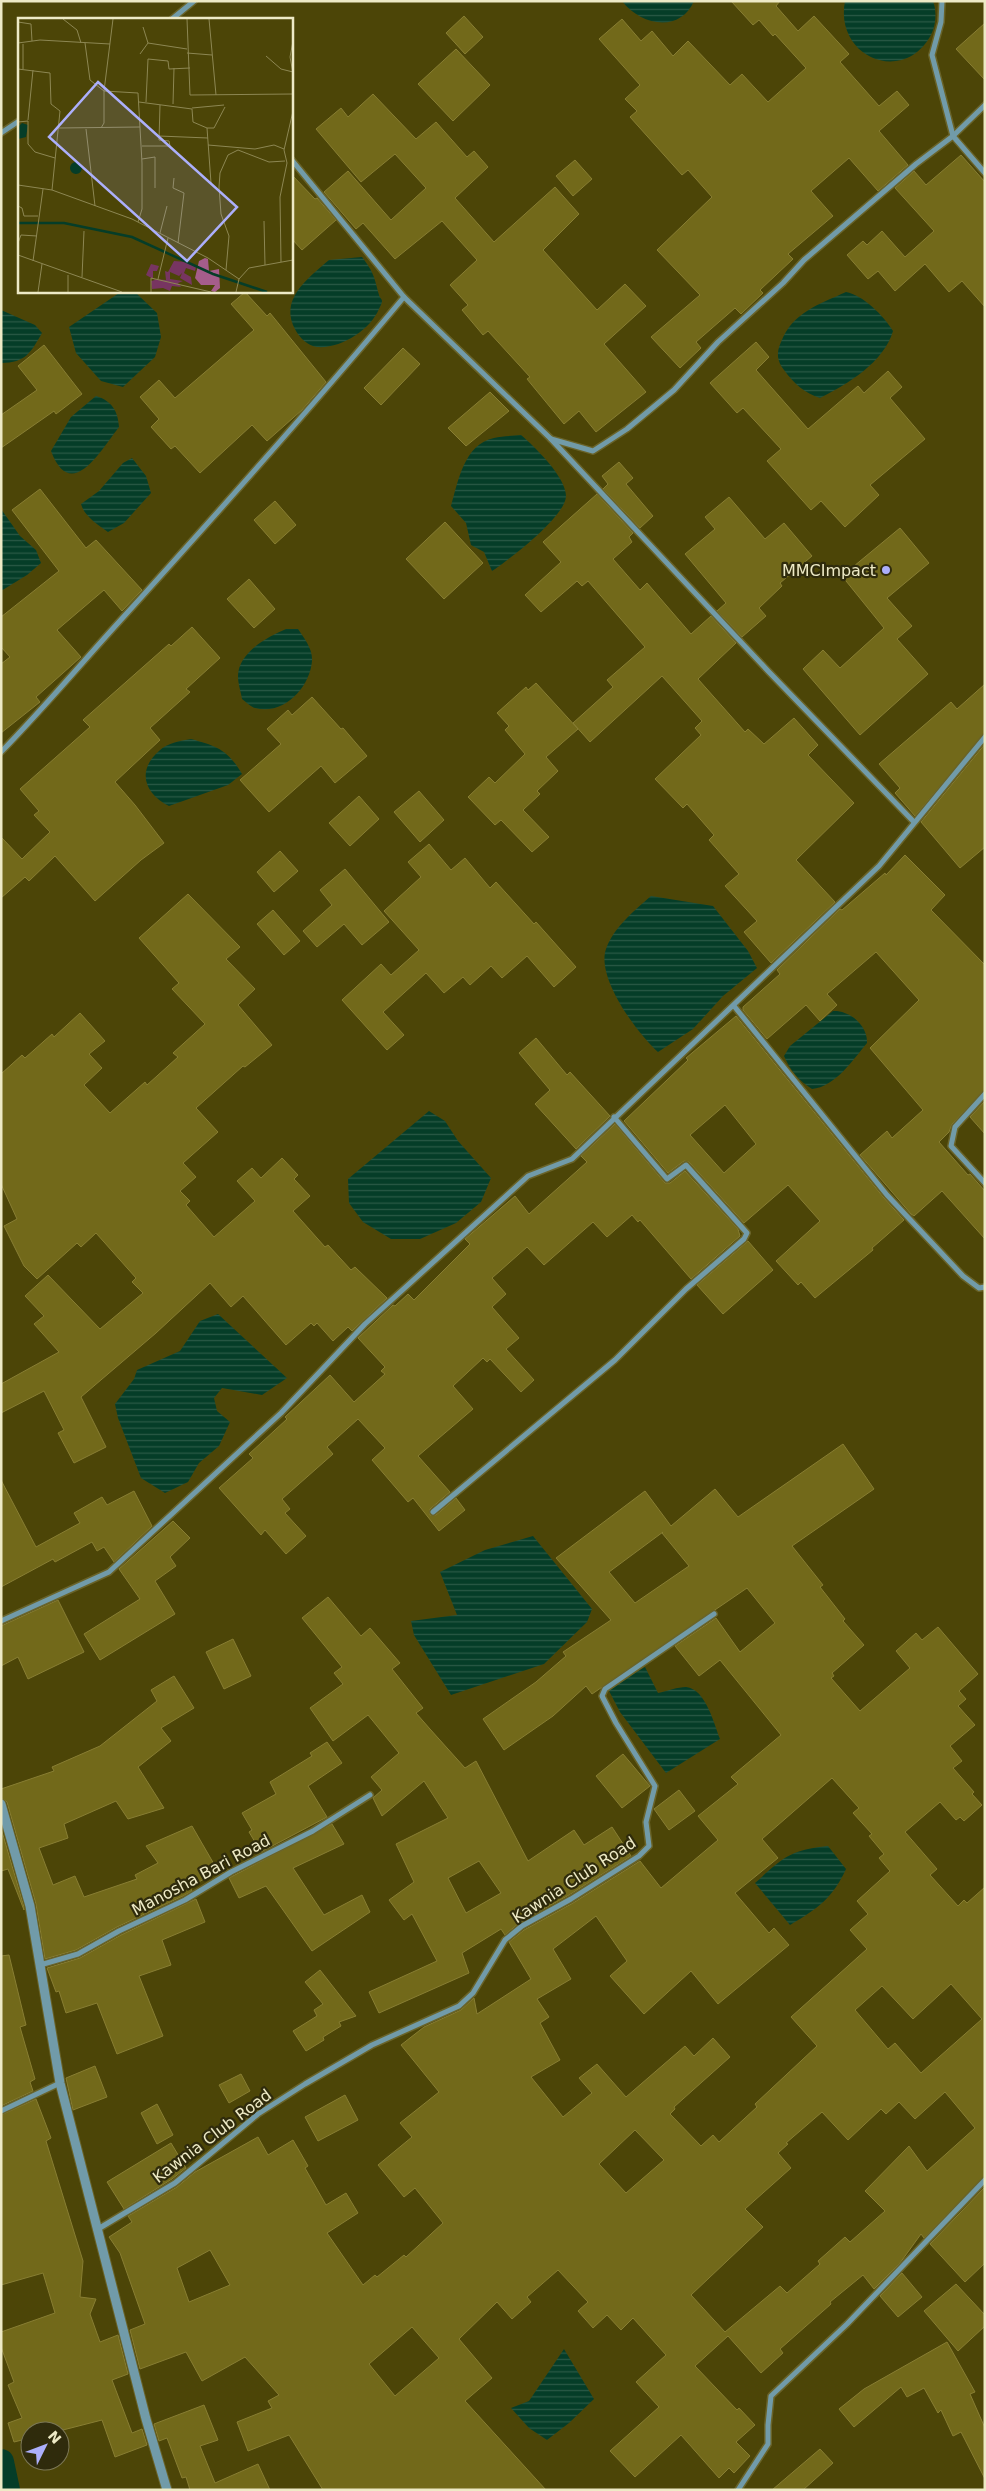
<svg xmlns="http://www.w3.org/2000/svg" width="986" height="2491" font-family="'DejaVu Sans',sans-serif">
<style>
.water{fill:url(#water-rules)}
.lines{fill:none;stroke-linecap:round;stroke-linejoin:round}
.canal{stroke:#053d28;stroke-width:26}
.building{fill:#72691a;stroke:#887e33;fill-rule:evenodd}
.minor-casing{stroke:#696329;stroke-width:8}
.tertiary-casing{stroke:#696329;stroke-width:11}
.minor{stroke:#719ba9;stroke-width:5}
.tertiary{stroke:#719ba9;stroke-width:9}
.poi-dot{fill:#acaffb;stroke:#2f2b0c;stroke-width:2}
.labels{text-anchor:middle;dominant-baseline:central;stroke-width:4.5;stroke-linejoin:round;paint-order:stroke}
.poi-label{font-size:16px;fill:#eeeac6;stroke:#2f2b0c;text-anchor:end}
.street-label{font-size:16px;fill:#eeeac6;stroke:#2f2b0c}
.inset-river{fill:none;stroke:#053d28;stroke-width:2.5}
.inset-road{fill:none;stroke:#8d8753;stroke-width:1}
.view{fill:#acaffb;fill-opacity:0.15;stroke:#acaffb;stroke-width:2.5}
.inset-edge{fill:none;stroke:#eeeac6;stroke-width:2.5}
</style>
<defs>
<pattern id="water-rules" width="6" height="5" patternUnits="userSpaceOnUse" patternTransform="scale(1.25)"><rect width="6" height="5" fill="#053d28"/><path d="M0 2.5h6" fill="none" stroke="#2a5946"/></pattern>
</defs>
<rect width="100%" height="100%" fill="#4c4507"/>
<g class="water">
<path d="M622 1H694C680 33 641 26 622 1Z"/>
<path d="M845 1H933C937 12 936 25 931 35 903 86 834 57 845 1Z"/>
<path d="M362 257C374 273 374 276 379 295 379 297 382 299 382 301 382 304 380 306 379 309 370 330 341 349 317 347 308 346 300 338 296 331 278 300 307 279 329 260Z"/>
<path d="M135 292 157 313 161 337 155 357 123 387 101 381 76 353 69 327 119 293Z"/>
<path d="M846 292C863 295 884 316 893 331 884 362 848 384 820 398 805 393 794 384 784 370 777 361 776 353 781 342 793 312 818 305 846 292Z"/>
<path d="M1 310 35 325 42 333C31 352 26 363 1 363Z"/>
<path d="M96 396C112 401 118 411 119 427 101 450 71 504 51 451L71 417Z"/>
<path d="M521 435C534 446 566 477 566 496 566 516 509 560 492 571L484 552 471 545 466 523 451 506C458 482 464 444 494 438 502 436 512 436 521 435Z"/>
<path d="M132 458 146 476 151 493 124 523 108 532C98 525 84 516 81 504L99 491 123 463Z"/>
<path d="M1 509 20 536 36 550 41 563 27 575 1 591Z"/>
<path d="M286 629H298C304 638 313 649 312 661 310 687 284 716 255 708 251 707 246 702 242 699 241 692 238 684 238 676 238 653 267 637 286 629Z"/>
<path d="M191 739C217 746 228 750 242 774L228 785 169 806C145 794 136 771 159 751 167 743 180 741 191 739Z"/>
<path d="M651 896 713 906 748 951 757 968 723 996 693 1029 658 1052C637 1033 596 978 606 949 614 927 634 911 651 896Z"/>
<path d="M833 1011C850 1010 868 1026 867 1043 853 1060 835 1087 812 1089 799 1081 790 1070 784 1056L790 1046Z"/>
<path d="M429 1111 445 1121 458 1141 491 1178 481 1202 456 1223 420 1239H391L363 1222 349 1203 348 1179Z"/>
<path d="M218 1314 287 1378 262 1395 222 1388 214 1398 217 1411 230 1422 219 1446 199 1463 188 1482 165 1493 141 1478 118 1418 115 1404 134 1379 137 1370 180 1351 200 1321Z"/>
<path d="M533 1536 592 1609 587 1622 544 1664 451 1695 414 1635 411 1621 457 1615 440 1572 485 1550Z"/>
<path d="M645 1667 658 1693C667 1691 678 1687 686 1687 706 1689 714 1724 720 1739L666 1773 620 1712 608 1689Z"/>
<path d="M828 1846 846 1869C833 1898 817 1909 790 1925L755 1883C783 1858 789 1850 828 1846Z"/>
<path d="M564 2349 594 2399 569 2423 547 2440 529 2428 511 2408 529 2401Z"/>
</g>
<g class="lines">
<path class="canal" d="M1 2462 7 2490"/>
</g>
<g class="building">
<path d="M731 1H780L776 6 798 31 814 16 849 54 840 62 879 106 897 91 909 105 879 131 908 165 878 191 849 158 811 191 833 216 788 254 793 259 760 290 763 293 741 314 735 308 696 342 701 348 680 368 651 337 700 295 657 250 712 197 688 170 682 175 630 117 637 111 625 99 640 85 599 39 622 19 641 41 652 31 673 56 688 41 730 85 742 74 768 102 806 68 775 34 773 36 759 20 753 25Z"/>
<path d="M464 16 483 37 465 54 446 33Z"/>
<path d="M985 23V80L956 49Z"/>
<path d="M456 49 490 85 453 121 418 84Z"/>
<path d="M373 94 416 139 436 122 467 157 474 151 488 167 455 198 494 242 555 187 579 214 543 250 597 310 625 284 646 306 604 344 646 392 596 432 579 411 564 424 527 379 530 377 488 331 483 335 462 310 468 305 450 285 477 260 442 221 395 259 363 223 356 229 324 192 348 171 391 220 426 188 395 154 361 182 316 129 341 108 348 117Z"/>
<path d="M961 155 985 182V307L962 281 949 292 925 264 895 291 878 271 868 279 847 255 863 241 867 245 882 231 905 257 934 231 895 188 914 171 926 185Z"/>
<path d="M575 160 592 179 573 196 556 176Z"/>
<path d="M291 174 315 199 317 198 336 220 302 250 291 238Z"/>
<path d="M245 292 267 316 270 313 326 382 302 410 267 441 252 425 200 473 175 446 171 449 151 427 159 419 140 397 159 380 175 398 254 330 231 304Z"/>
<path d="M756 342 769 357 756 370 808 429 858 386 864 393 888 371 902 387 890 398 925 439 870 485 879 495 845 527 821 501 811 510 767 461 781 449 743 408 737 413 710 383Z"/>
<path d="M44 345 82 394 56 414 54 411 1 448V415L37 390 18 366Z"/>
<path d="M403 348 420 364 381 405 364 388Z"/>
<path d="M490 392 509 411 466 446 448 428Z"/>
<path d="M619 462 633 478 626 484 653 516 640 528 603 489 608 484 602 476Z"/>
<path d="M40 489 86 548 96 540 142 590 122 611 104 590 57 630 81 657 36 697 40 702 1 733V664L10 657 1 647V617L59 571 12 510Z"/>
<path d="M597 494 633 533 629 537 632 542 613 559 640 590 647 583 691 634 711 616 736 643 698 679 745 732 748 729 764 744 794 718 818 745 808 755 854 803 796 860 835 902 771 963 744 932 757 921 725 886 739 874 709 840 714 835 687 804 683 808 655 779 701 735 695 728 702 721 662 676 590 742 573 723 613 687 607 680 645 647 588 581 582 586 577 581 541 612 525 595 561 562 543 542Z"/>
<path d="M729 497 765 539 784 523 812 556 780 583 782 586 759 608 766 616 742 637 717 611 726 603 685 554 715 529 705 517Z"/>
<path d="M275 501 296 525 275 544 254 520Z"/>
<path d="M445 522 483 563 444 599 406 559Z"/>
<path d="M900 528 929 563 887 598 912 626 897 639 928 674 860 735 803 669 823 650 840 668 884 628 842 576Z"/>
<path d="M249 579 275 609 254 628 227 599Z"/>
<path d="M192 627 220 658 186 689 190 692 150 728 160 740 115 782 135 805 164 843 141 860 95 901 55 856 29 881 25 877 1 898V837L22 859 50 832 34 815 39 811 20 789 90 727 83 720 169 644 171 646Z"/>
<path d="M536 683 578 729 546 757 558 771 537 791 540 794 523 810 549 837 532 852 501 820 495 825 468 797 489 777 495 783 525 754 505 730 509 726 497 713 526 687 528 690Z"/>
<path d="M985 684V733L915 816 895 793 900 788 879 764 951 702 957 709Z"/>
<path d="M312 697 341 729 343 728 367 756 335 783 321 766 269 812 240 780 281 744 267 729 288 710 292 715Z"/>
<path d="M985 744V847L960 868 921 822Z"/>
<path d="M419 791 444 820 420 842 394 812Z"/>
<path d="M359 796 379 819 350 846 329 823Z"/>
<path d="M429 844 451 870 465 858 490 888 496 882 534 924 536 922 576 967 554 987 527 956 502 978 491 966 470 985 463 977 444 993 426 973 383 1012 404 1035 387 1050 342 1000 381 964 391 975 419 950 384 911 421 877 408 862Z"/>
<path d="M280 851 298 871 274 892 257 872Z"/>
<path d="M905 855 945 895 931 910 985 965V1090L952 1124 949 1132 939 1142 968 1175 970 1174 985 1191V1239L942 1191 914 1216 911 1214 860 1155 887 1131 892 1138 923 1110 870 1048 919 1000 876 952 827 994 837 1005 820 1021 806 1005 767 1039 743 1010V1007L780 974 777 970 840 909 842 910 885 873 886 875Z"/>
<path d="M345 869 389 922 362 945 344 924 317 947 303 931 332 905 320 890Z"/>
<path d="M188 894 240 947 226 959 255 989 238 1005 272 1045 245 1067 243 1066 196 1108 218 1132 183 1163 196 1177 180 1191 190 1201 186 1205 214 1237 255 1201 237 1181 252 1168 261 1178 282 1158 298 1175 294 1179 310 1196 293 1211 325 1247 328 1245 351 1270 355 1267 387 1298 352 1331 348 1327 333 1341 317 1323 314 1326 311 1323 286 1345 243 1296 231 1307 210 1283 156 1333 81 1397 106 1447 74 1463 58 1433 64 1430 44 1391 1 1413V1384L59 1352 34 1324 44 1316 25 1296 48 1275 100 1329 143 1293 132 1282 136 1278 96 1233 81 1247 77 1243 37 1279 24 1266 4 1226 17 1219 1 1184V1074L22 1055 25 1058 52 1034 54 1037 80 1013 105 1041 89 1054 102 1068 84 1085 110 1113 145 1082 147 1085 178 1057 173 1053 205 1024 172 989 179 983 139 938Z"/>
<path d="M273 910 300 941 284 955 257 924Z"/>
<path d="M736 1016 884 1198 904 1220 872 1248 873 1250 815 1298 801 1282 798 1285 776 1261 820 1221 788 1185 744 1223 689 1162 684 1161 668 1173 624 1121 688 1060 686 1058ZM725 1105 756 1144 724 1173 690 1135Z"/>
<path d="M536 1038 567 1075 570 1072 610 1116 576 1149 535 1104 550 1090 519 1053Z"/>
<path d="M985 1101V1134L970 1117Z"/>
<path d="M615 1124 665 1183H670L685 1171 738 1229 740 1236 691 1279 640 1220 638 1222 632 1215 607 1237 593 1222 544 1265 527 1247 492 1278 506 1294 492 1307 519 1338 506 1349 534 1380 521 1392 490 1359 487 1362 483 1358 453 1386 473 1409 418 1456 450 1492 430 1509V1515H436L456 1498 465 1510 439 1531 413 1498 408 1502 372 1460 385 1448 358 1419 327 1447 333 1454 282 1499 290 1509 285 1513 306 1536 286 1554 265 1530 261 1535 219 1488 253 1458 249 1454 287 1419 285 1417 330 1375 354 1402 385 1374 381 1371 385 1367 358 1338 393 1305 395 1306 408 1294 414 1300 470 1244 465 1239 515 1196 529 1214 587 1162 581 1156Z"/>
<path d="M748 1241 773 1270 723 1314 697 1285Z"/>
<path d="M843 1444 874 1489 792 1546 823 1585 820 1587 845 1619 843 1621 864 1645 832 1673 834 1676 831 1678 860 1711 910 1668 896 1651 916 1633 922 1640 938 1627 978 1674 959 1691 966 1699 958 1706 975 1725 950 1746 962 1761 953 1768 974 1792 972 1794 982 1805 964 1821 960 1817 956 1820 940 1802 905 1832 937 1869 930 1875 958 1906 964 1900 967 1903 985 1887V2176L924 2238 921 2234 900 2263 874 2289 863 2275 830 2302 831 2304 780 2349 783 2353 761 2373 728 2336 695 2366 737 2410 739 2408 755 2425 736 2442 750 2456 734 2473 729 2468 719 2478 681 2435 635 2477 610 2451 659 2407 636 2382 666 2355 633 2318 621 2330 607 2315 593 2328 578 2311 588 2302 558 2270 527 2297 531 2302 512 2319 497 2302 459 2339 492 2378 465 2401 546 2490H323L289 2435 248 2451 237 2422 272 2408 268 2401 279 2395 245 2357 202 2381 186 2352 140 2369 130 2330 145 2324 120 2253 109 2237 132 2222 128 2216 177 2187 195 2172 258 2137 268 2155 293 2140 308 2166 305 2168 326 2205 346 2193 358 2213 327 2233 363 2285 375 2275 377 2277 404 2255 406 2257 443 2223 415 2188 404 2197 378 2165 412 2137 400 2123 439 2092 401 2045 424 2027 461 2010 474 1998 477 2014 531 1979 509 1942 524 1930 573 1903 640 1861 661 1888 718 1840 698 1816 738 1784 731 1777 781 1735 720 1660 699 1676 675 1646 716 1618 740 1652 775 1623 747 1588 592 1694 586 1686 553 1716 504 1750 483 1719 536 1682 566 1656 563 1652 611 1620 556 1558 645 1491 671 1526 715 1489 738 1517ZM663 1532 662 1533 689 1566 635 1603 609 1572ZM832 1778 859 1808 853 1813 872 1834 869 1836 884 1854 879 1858 890 1871 857 1901 868 1914 850 1930 867 1949 791 2017 817 2046 755 2104 757 2107 719 2142 713 2135 701 2146 670 2114 675 2109 674 2107 730 2057 713 2038 694 2056 685 2046 626 2097 597 2064 579 2078 592 2093 563 2117 531 2077 560 2060 540 2023 549 2017 537 1999 571 1979 553 1949 596 1916 627 1961 610 1976 644 2014 691 1971 718 2004 789 1945 774 1928 769 1933 735 1893 778 1858 762 1839ZM951 1984 982 2019 921 2073 895 2043 888 2049 855 2010 882 1986 913 2019ZM945 2092 975 2128 927 2171 909 2146 865 2191 885 2211 850 2242 845 2237 818 2261 820 2264 787 2293 780 2286 725 2332 691 2295 763 2227 745 2209 791 2168 778 2153 788 2144 786 2143 822 2112 848 2140 881 2109 886 2114 899 2102 915 2119ZM635 2130 664 2160 626 2193 599 2164ZM210 2250 230 2285 189 2302 177 2268ZM412 2327 439 2358 395 2396 369 2364Z"/>
<path d="M1 1480 36 1547 80 1523 74 1513 102 1497 107 1505 134 1491 152 1526 114 1562 104 1547 97 1551 92 1542 55 1562 53 1559 1 1587Z"/>
<path d="M173 1521 190 1538 170 1557 176 1566 155 1581 175 1614 100 1660 84 1634 140 1599 119 1569Z"/>
<path d="M328 1597 361 1636 370 1628 400 1663 392 1669 423 1708 416 1713 430 1729 465 1768 476 1761 528 1861 574 1830 584 1845 612 1827 631 1856 569 1895 520 1922 505 1935 501 1929 462 1953 469 1973 379 2013 369 1992 437 1961 412 1914 404 1920 389 1900 414 1882 396 1844 448 1818 424 1781 382 1816 373 1798 382 1790 371 1777 399 1753 368 1715 333 1741 310 1708 343 1684 334 1673 342 1667 302 1618ZM479 1861 501 1893 466 1913 448 1878Z"/>
<path d="M58 1600 84 1652 28 1679 18 1657 1 1666V1626Z"/>
<path d="M233 1639 251 1676 224 1689 206 1652Z"/>
<path d="M174 1676 194 1708 161 1728 171 1741 138 1767 164 1808 128 1819 116 1801 64 1824 68 1838 39 1848 53 1885 75 1876 84 1897 137 1879 135 1875 158 1863 146 1846 192 1826 218 1871 190 1887 192 1891 183 1896 117 1927 76 1950 45 1959 36 1904 7 1802 1 1798V1789L54 1771 52 1767 100 1746 157 1701 151 1690Z"/>
<path d="M327 1742 342 1763 308 1786 327 1817 261 1852 249 1832 252 1830 242 1813 276 1794 270 1782 312 1756 310 1753Z"/>
<path d="M623 1754 650 1786 622 1808 596 1776Z"/>
<path d="M679 1790 695 1811 669 1830 654 1809Z"/>
<path d="M332 1824 344 1844 293 1868 324 1915 362 1895 370 1912 312 1951 266 1886 239 1898 229 1878Z"/>
<path d="M1 1828 24 1907V1910L8 1869 1 1871Z"/>
<path d="M196 1899 205 1922 162 1940 171 1965 139 1976 163 2036 117 2054 97 2003 66 2013 59 1991 56 1992 47 1968 80 1958 121 1935Z"/>
<path d="M9 1955 26 2025 20 2027 35 2079 30 2082 33 2091 1 2106V1956Z"/>
<path d="M320 1970 356 2016 339 2022 341 2026 323 2037 324 2040 306 2051 293 2031 317 2016 314 2010 323 2004 305 1982Z"/>
<path d="M95 2066 107 2097 73 2110 66 2078Z"/>
<path d="M241 2074 250 2091 229 2103 219 2085Z"/>
<path d="M345 2095 358 2120 318 2141 305 2117Z"/>
<path d="M36 2099 51 2138 46 2141 83 2261 80 2297 96 2299 90 2314 100 2342 118 2335 128 2374 112 2380 132 2433 142 2429 147 2445 115 2457 102 2420 59 2431H30V2438L14 2442 8 2423 22 2418 8 2385 14 2382 1 2347V2332L55 2313 43 2273 1 2285V2115Z"/>
<path d="M157 2104 173 2135 157 2144 141 2113Z"/>
<path d="M171 2143 186 2168 172 2179 124 2209 107 2182Z"/>
<path d="M985 2187V2263L965 2282 930 2244Z"/>
<path d="M902 2273 922 2297 898 2317 880 2296Z"/>
<path d="M956 2284 985 2315V2326L958 2351 924 2311Z"/>
<path d="M947 2342 975 2392 970 2394 985 2428V2479L961 2432 953 2436 941 2410 938 2413 924 2388 907 2397 901 2387 854 2427 839 2409 864 2389Z"/>
<path d="M204 2405 218 2440 200 2446 215 2483 258 2464 270 2490H190L186 2477 182 2478 167 2438 159 2441 154 2424Z"/>
<path d="M820 2449 833 2463 803 2490H772Z"/>
</g>
<g class="lines">
<defs>
<g id="minor">
<path d="M172 19 194 1"/>
<path d="M985 105 953 136 985 173"/>
<path d="M1 133 19 121"/>
<path d="M291 159 404 297 550 438 769 672 914 822"/>
<path d="M551 439 593 451 627 429 674 390 718 342 783 283 804 260 916 164 953 136 932 55 941 22 942 1"/>
<path d="M1 752C42 710 79 666 118 623 215 516 311 408 404 297"/>
<path d="M734 1006 887 1195 963 1276 979 1288 985 1287"/>
<path d="M985 1094 955 1127 951 1146 985 1183"/>
<path d="M433 1512 615 1360 686 1289 744 1239 747 1233 686 1165 667 1179 614 1117"/>
<path d="M1 1621 109 1572 281 1413 365 1324 528 1176 572 1159 879 866 985 737"/>
<path d="M40 1965 78 1954 119 1931 185 1900 231 1872 313 1831 370 1795"/>
<path d="M1 2111 60 2083"/>
<path d="M98 2229 175 2183 258 2114 305 2084 372 2045 459 2006 473 1993 505 1940 522 1926 571 1899 639 1856 649 1846 646 1822 655 1786 616 1723 602 1696 605 1689 714 1614"/>
<path d="M738 2490 768 2444V2425L771 2396 847 2324 985 2180"/>
</g>
<path id="tertiary" d="M1 1804 30 1906 60 2083 146 2419 167 2490"/>
</defs>
<use href="#minor" class="minor-casing"/>
<use href="#tertiary" class="tertiary-casing"/>
<use href="#minor" class="minor"/>
<use href="#tertiary" class="tertiary"/>
</g>
<circle class="poi-dot" cx="886" cy="570" r="5"/>
<g class="labels">
<g class="poi-label">
<text x="876" y="570">MMCImpact</text>
</g>
<g class="street-label">
<text transform="translate(201 1875) rotate(-28)">Manosha Bari Road</text>
<text transform="translate(574 1880) rotate(-33)">Kawnia Club Road</text>
<text transform="translate(212 2136) rotate(-37)">Kawnia Club Road</text>
</g>
</g>
<g transform="translate(18 18)">
<rect width="275" height="275" fill="#4c4507"/>
<path d="M187 240 190 241 191 253 201 251 202 270 197 274 193 273 197 267H183L177 260 181 243Z" fill="#a55d8b"/>
<path d="M156 243 169 244 178 249 177 253 168 250 166 255 173 259 174 267 162 260 164 255 161 258 152 254V261L165 263 160 265 163 269 154 268 152 273 145 270 134 271 133 263 137 262 128 257 133 246 141 248 139 253H135V261L148 262 147 253 150 254Z" fill="#773561"/>
<path d="M4 105 10 107 8 119 0 121V109ZM52 150a6 6 0 1 1 12 0a6 6 0 1 1-12 0Z" fill="#053d28"/>
<path class="inset-river" d="M0 205H46L114 219 195 256 249 274"/>
<path class="inset-road" d="M45 1 59 12 63 25M95 1 86 73 120 75 124 145V191L120 204M169 1 172 77 275 76M191 1 198 77M0 4 13 6 14 23M125 9 130 25M275 23 272 39 275 55M0 25 22 22 92 26M67 25 72 62 86 73V105L83 110M5 26V51M169 35 194 37M122 36 130 25 169 31M248 38 263 51 275 54M0 51 32 55 33 86 42 93 34 172M121 84 174 91 175 104 189 110 193 165M128 84 130 41 150 43 151 51 172 50M155 86 156 50M174 90 206 87M10 102 15 52M0 104 10 103V126L17 134 37 140M41 110 122 109M189 110H196L207 89M68 111 77 188M141 118 190 120M190 127 237 131 256 127 266 131M124 128H152L151 123 141 122 142 87M124 141 137 139V170M156 160 155 170 166 175 160 225M0 167 34 172 114 201 190 240 221 261M0 188 4 190 6 198H20M246 203 247 247M142 215 149 188M0 225 3 217 19 218M0 237 104 274M15 243 25 171M263 244 262 179 269 145 266 132 275 93M208 252 211 218 203 196 201 169 202 155 210 137 220 132 251 144 267 143M50 257V274M64 259 66 213M140 261 150 220M20 274 24 246M133 274V260L193 274M218 274 221 261 231 250 275 242"/>
<path class="view" d="M80 64 219 189 169 243 31 119Z"/>
<rect width="275" height="275" class="inset-edge"/>
</g>
<rect width="986" height="2491" fill="none" stroke="#eeeac6" stroke-width="5"/>
<g transform="translate(45 2446) rotate(48)"><circle r="24" fill="#2f2b0c" stroke="#7b7756"/>
<path d="M0-4L9 19L0 12L-9 19Z" fill="#acaffb"/>
<text y="-8" font-size="14" font-weight="bold" text-anchor="middle" fill="#eeeac6">N</text>
</g>
</svg>
